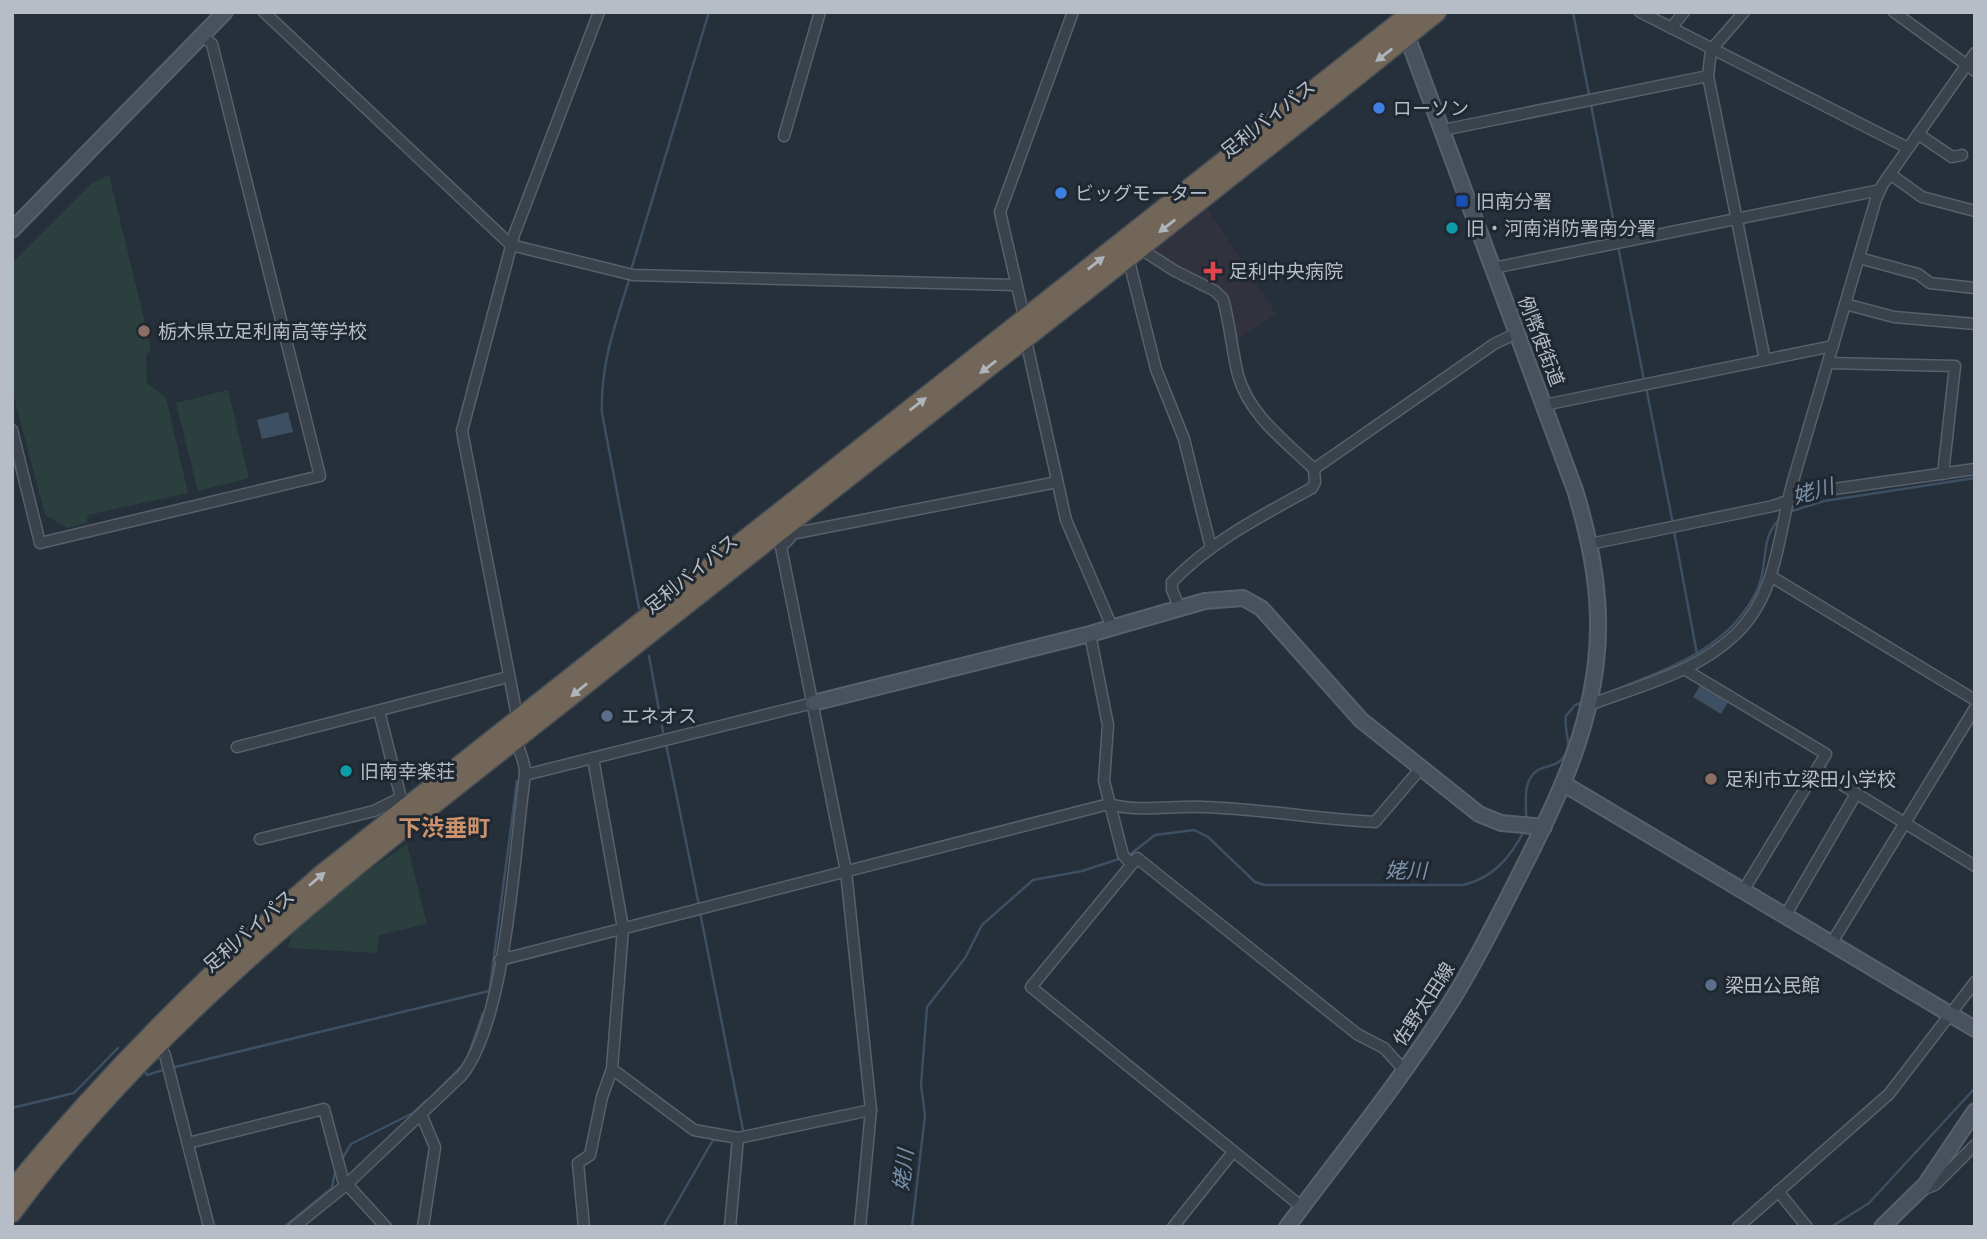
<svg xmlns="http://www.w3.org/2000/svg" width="1987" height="1239" font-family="Montserrat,'Noto Sans JP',sans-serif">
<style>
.medical{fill:#32313e}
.green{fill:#2b3f3f}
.water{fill:#3d4f62}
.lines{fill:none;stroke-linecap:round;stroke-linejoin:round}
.stream{stroke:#3d4f62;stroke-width:2.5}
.street-casing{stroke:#58606a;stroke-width:13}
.secondary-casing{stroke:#58606a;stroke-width:18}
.highway-casing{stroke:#454d57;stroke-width:21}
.street{stroke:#3a424c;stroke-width:10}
.secondary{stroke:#48515e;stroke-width:14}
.highway{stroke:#716658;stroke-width:18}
.oneway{fill:#afb4bc}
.shop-dot{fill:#3f7fe0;stroke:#1f2731;stroke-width:2.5}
.transit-dot{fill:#1a4fb4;stroke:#1f2731;stroke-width:2.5}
.culture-dot{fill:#0f9aa8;stroke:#1f2731;stroke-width:2.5}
.health-dot{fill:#e0444e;stroke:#1f2731;stroke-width:2.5}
.education-dot{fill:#8d6e63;stroke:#1f2731;stroke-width:2.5}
.service-dot{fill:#5c6f8a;stroke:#1f2731;stroke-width:2.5}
.labels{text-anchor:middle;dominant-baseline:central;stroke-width:6;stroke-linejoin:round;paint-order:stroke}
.poi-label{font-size:19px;fill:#b6bdc7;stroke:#1f2731;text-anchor:start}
.street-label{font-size:19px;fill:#b6bdc7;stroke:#1f2731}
.water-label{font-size:21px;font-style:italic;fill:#798fa7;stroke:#1f2731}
.quarter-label{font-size:23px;font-weight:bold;fill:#ca936e;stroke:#1f2731}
</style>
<rect width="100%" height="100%" fill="#26303b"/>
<path class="medical" d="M1208 209 1276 314 1235 341 1218 294 1150 254Z"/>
<g class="green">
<path d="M109 175 151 348 146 356 147 383 166 398 188 493 88 515 86 523 68 528 45 515 12 389V263L91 184Z"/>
<path d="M228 390 249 478 198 491 176 403Z"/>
<path d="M407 844 427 924 379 935 377 953 288 948 292 932 361 876Z"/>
</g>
<g class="water">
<path d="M288 412 293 432 262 439 257 420Z"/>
<path d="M1701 684 1729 701 1721 714 1693 697Z"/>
</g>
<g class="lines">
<g class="stream">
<path d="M1573 12 1617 239"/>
<path d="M585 35 594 12"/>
<path d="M1618 246 1644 380"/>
<path d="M631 270 709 12"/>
<path d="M630 277C616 322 600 365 602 413L639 608"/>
<path d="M1646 387 1673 524"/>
<path d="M1789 512 1824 501 1975 478"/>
<path d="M1674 531 1697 654"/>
<path d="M649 656 663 732"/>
<path d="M1597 697C1658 672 1729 653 1758 588 1769 563 1759 537 1781 518"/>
<path d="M666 744 699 905"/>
<path d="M1526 821C1527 804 1521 781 1538 770 1547 765 1556 767 1563 758 1574 744 1563 731 1566 716L1575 705 1584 702"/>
<path d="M1128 856 1155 835 1194 830 1208 837 1255 882 1265 885H1463C1493 878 1510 858 1524 831"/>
<path d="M700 912 744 1135"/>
<path d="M488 1002 517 781"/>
<path d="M468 1056 483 1013"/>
<path d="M175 1067 489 991"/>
<path d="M145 1072 147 1075 163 1070"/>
<path d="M434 1094 461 1067"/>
<path d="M12 1108 74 1093 118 1048"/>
<path d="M342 1159 351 1144 413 1113 427 1100"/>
<path d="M284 1227 332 1188 335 1172"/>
<path d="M663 1227 713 1140H727"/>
<path d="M912 1227 925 1115 921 1085 927 1007 965 958 982 925 1033 880 1082 871 1122 858"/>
<path d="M1831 1227 1869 1203 1975 1088"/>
</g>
<defs>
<g id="street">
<path d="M264 12 511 245 633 275 1014 285"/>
<path d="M1640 12 1908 148"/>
<path d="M1744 12 1711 50 1708 76 1765 360"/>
<path d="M1894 12 1975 71"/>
<path d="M1671 28 1684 12"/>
<path d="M1443 130 1708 76"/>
<path d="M1918 134 1952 157 1962 155"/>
<path d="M784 136 820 12"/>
<path d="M1890 174 1922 197 1975 211"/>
<path d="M1139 248 1175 271 1215 291 1223 299C1230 324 1232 351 1238 375 1249 415 1285 441 1314 469"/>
<path d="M1128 257 1156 369 1184 439 1211 548"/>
<path d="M1859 258 1918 274 1930 283 1975 288"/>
<path d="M1493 268 1880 190"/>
<path d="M1845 304 1894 317 1975 324"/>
<path d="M1025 321 1000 212 1073 12"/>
<path d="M1025 336 1066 520 1112 627"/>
<path d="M1828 363 1955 366 1943 474"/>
<path d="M1544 405 1833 346"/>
<path d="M12 430 40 543 320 476 212 44 203 36"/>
<path d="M786 525 790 538 781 547 846 871 871 1110 860 1227"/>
<path d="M791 534 1057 482"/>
<path d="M1590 544 1773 506 1813 492 1975 469"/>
<path d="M1772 577 1975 700"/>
<path d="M1180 609 1172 590V582C1211 541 1263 515 1312 488L1315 482 1314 469 1494 344 1517 333"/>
<path d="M1090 634 1108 725 1104 781 1123 855 1131 864"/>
<path d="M1684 669 1826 754 1743 891"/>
<path d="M1589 705C1639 686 1698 672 1737 633 1778 593 1778 533 1793 481 1821 387 1848 293 1876 199L1883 184 1975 53"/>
<path d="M379 711 402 802"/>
<path d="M518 721 462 431 514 235 599 12"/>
<path d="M237 747 508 677"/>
<path d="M1818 770 1975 866"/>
<path d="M525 775 813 703"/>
<path d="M260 839 374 811 400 798"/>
<path d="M1785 916 1856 794"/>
<path d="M1831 944 1975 708"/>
<path d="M500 960 1109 804C1140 813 1173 805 1205 807 1262 809 1318 819 1375 822L1421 768"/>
<path d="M158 1043 165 1055 209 1227"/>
<path d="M612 1069 694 1130 738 1138 871 1110"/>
<path d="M421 1114 435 1147 423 1227"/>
<path d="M188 1143 324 1109 343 1180 386 1227"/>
<path d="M1925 1185 1927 1188 1935 1185 1975 1145"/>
<path d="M1778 1191 1807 1227"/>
<path d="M1302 1207 1031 987 1137 858 1357 1034 1384 1048 1404 1070"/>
<path d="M294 1227 346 1185 462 1075C507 1018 514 851 525 775 526 760 517 751 517 736"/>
<path d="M584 1227 578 1163 590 1155 602 1097 612 1069 623 928 593 758"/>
<path d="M730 1227 738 1138"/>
<path d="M1173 1227 1233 1152"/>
<path d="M1738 1227 1889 1094 1975 982"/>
</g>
<g id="secondary">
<path d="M12 230 225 12"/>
<path d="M813 703 1090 634 1205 601 1243 598 1261 608 1361 720 1479 814 1501 823 1544 827"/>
<path d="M1564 784 1975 1029"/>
<path d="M1287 1227C1343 1152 1402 1079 1452 1000 1480 955 1503 907 1527 860 1559 796 1588 734 1596 662 1603 603 1592 546 1575 490L1404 28"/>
<path d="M1882 1227 1925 1185 1975 1111"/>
</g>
<g id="highway">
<path d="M12 1190C106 1075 210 971 322 874L1412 12"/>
<path d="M12 1213C169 1000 385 844 590 681 872 457 1157 238 1437 12"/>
</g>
</defs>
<use href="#street" class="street-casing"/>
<use href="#secondary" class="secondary-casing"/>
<use href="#highway" class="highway-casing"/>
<use href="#street" class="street"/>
<use href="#secondary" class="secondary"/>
<use href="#highway" class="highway"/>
</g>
<defs><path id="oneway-solid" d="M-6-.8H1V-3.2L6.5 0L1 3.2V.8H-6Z" transform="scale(1.75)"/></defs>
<g class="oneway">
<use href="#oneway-solid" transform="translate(1384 55) rotate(142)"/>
<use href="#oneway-solid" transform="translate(1167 226) rotate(142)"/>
<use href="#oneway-solid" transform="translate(1096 263) rotate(-38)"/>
<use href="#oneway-solid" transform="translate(988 367) rotate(142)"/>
<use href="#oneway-solid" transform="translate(918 404) rotate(-38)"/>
<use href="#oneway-solid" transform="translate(579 690) rotate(141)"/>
<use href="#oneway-solid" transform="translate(317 879) rotate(-40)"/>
</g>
<g class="shop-dot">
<circle cx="1379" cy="108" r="7"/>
<circle cx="1061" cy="193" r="7"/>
</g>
<rect class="transit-dot" x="1455" y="194" width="14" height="14" rx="3.5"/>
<g class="culture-dot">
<circle cx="1452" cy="228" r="7"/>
<circle cx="346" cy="771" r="7"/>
</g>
<path class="health-dot" d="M1209.5 260.5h7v7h7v7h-7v7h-7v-7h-7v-7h7z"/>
<g class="education-dot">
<circle cx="144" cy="331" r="7"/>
<circle cx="1711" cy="779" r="7"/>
</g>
<g class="service-dot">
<circle cx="607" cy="716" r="7"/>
<circle cx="1711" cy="985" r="7"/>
</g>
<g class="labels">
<g class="poi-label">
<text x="1393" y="108">ローソン</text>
<text x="1075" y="193">ビッグモーター</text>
<text x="1476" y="201">旧南分署</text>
<text x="1466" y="228">旧・河南消防署南分署</text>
<text x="1229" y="271">足利中央病院</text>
<text x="158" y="331">栃木県立足利南高等学校</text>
<text x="621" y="716">エネオス</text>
<text x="360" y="771">旧南幸楽荘</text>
<text x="1725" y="779">足利市立梁田小学校</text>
<text x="1725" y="985">梁田公民館</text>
</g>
<g class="street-label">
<text transform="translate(1268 119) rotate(-38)">足利バイパス</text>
<text transform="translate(1541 341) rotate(69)">例幣使街道</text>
<text transform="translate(691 574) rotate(-39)">足利バイパス</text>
<text transform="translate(249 931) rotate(-41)">足利バイパス</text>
<text transform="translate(1424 1004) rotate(-57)">佐野太田線</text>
</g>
<g class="water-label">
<text transform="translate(1813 491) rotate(-16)">姥川</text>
<text x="1406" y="870">姥川</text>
<text transform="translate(903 1170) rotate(-83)">姥川</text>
</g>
<g class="quarter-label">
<text x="444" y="828">下渋垂町</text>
</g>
</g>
<rect width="1987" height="1239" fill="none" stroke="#b6bdc7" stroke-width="28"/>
</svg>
